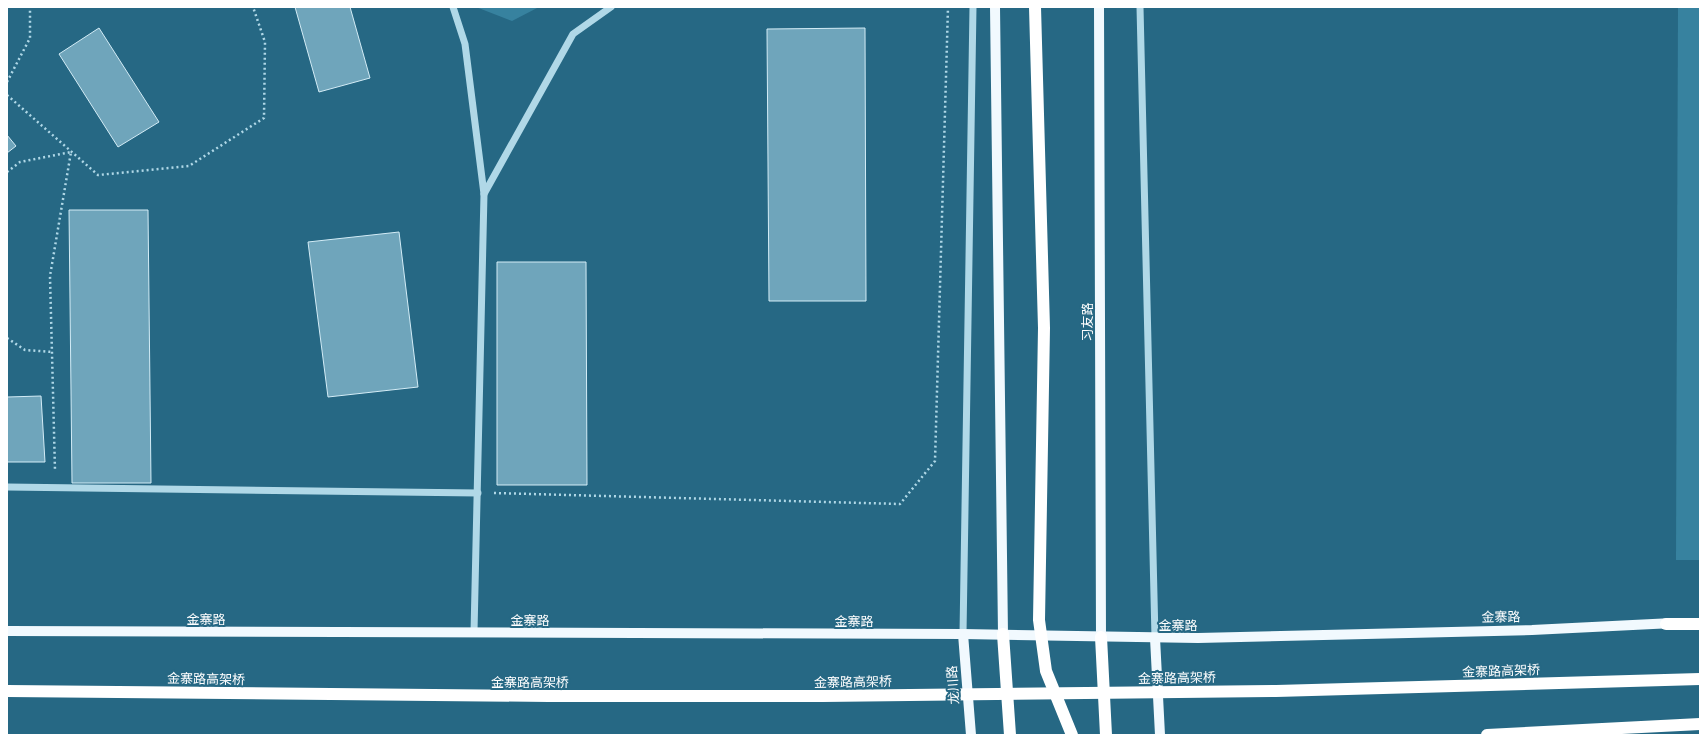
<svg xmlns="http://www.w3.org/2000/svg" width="1707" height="742" font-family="'IBM Plex Sans','Noto Sans SC',sans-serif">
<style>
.green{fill:#37829f}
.building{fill:#6fa5bb;stroke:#d3ecf6}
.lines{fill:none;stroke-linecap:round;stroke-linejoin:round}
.path{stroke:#b0d8e7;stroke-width:2.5;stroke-dasharray:2 3;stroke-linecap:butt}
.minor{stroke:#b0d8e7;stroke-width:7}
.major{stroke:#f1f9fe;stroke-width:10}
.highway{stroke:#fff;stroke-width:12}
.highway-bridge{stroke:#fff;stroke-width:12}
.labels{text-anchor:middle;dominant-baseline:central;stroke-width:4;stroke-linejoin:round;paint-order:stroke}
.street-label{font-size:13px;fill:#fff;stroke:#266884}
</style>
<rect width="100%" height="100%" fill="#266884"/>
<g class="green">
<path d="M476 7H539L512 21Z"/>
<path d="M1678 7H1700V560H1676Z"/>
</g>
<g class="building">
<path d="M295 7H350L370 78 319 92Z"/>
<path d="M99 28 159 122 118 147 59 54Z"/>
<path d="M865 28 866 301H769L767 29Z"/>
<path d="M7 135 16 146 7 153Z"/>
<path d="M69 210H148L151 483H72Z"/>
<path d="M399 232 418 387 328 397 308 242Z"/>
<path d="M497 262H586L587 485H497Z"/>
<path d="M41 396 45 462H7V397Z"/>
</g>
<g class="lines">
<g class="path">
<path d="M7 82 30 38V7"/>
<path d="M7 95 98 175 189 166 264 118 265 42 253 7"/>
<path d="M7 172 20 162 71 152 50 276 55 471"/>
<path d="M7 338 25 350 53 352"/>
<path d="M494 493 900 504 935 461 948 7"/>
</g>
<g class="minor">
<path d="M453 7 465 44 484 194 474 632"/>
<path d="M1140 7 1155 638"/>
<path d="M484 194 573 34 611 7"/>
<path d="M7 487 478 493"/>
<path d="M963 634 973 7"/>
</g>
<g class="major">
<path d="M995 7 1003 634"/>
<path d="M1099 7 1101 637"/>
<path d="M7 631 963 634 1198 638 1532 630 1673 623"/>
<path d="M963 634 971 735"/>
<path d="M1155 638 1160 735"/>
</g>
<g class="highway">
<path d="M1666 624H1700"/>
<path d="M1003 634 1010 735"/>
<path d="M1101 637 1106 735"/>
<path d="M1487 735 1700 724"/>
</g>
<g class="highway-bridge">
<path d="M1035 7 1044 328 1039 620 1046 671 1072 735"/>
<path d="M7 691 549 696H823L1276 691 1700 679"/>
</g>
</g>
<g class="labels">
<g class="street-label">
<text transform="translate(1087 322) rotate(-90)">习友路</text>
<text transform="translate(1501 617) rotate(-1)">金寨路</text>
<text x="206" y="619">金寨路</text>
<text x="530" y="620">金寨路</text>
<text x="854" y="621">金寨路</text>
<text x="1178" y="625">金寨路</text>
<text transform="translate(1501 671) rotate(-2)">金寨路高架桥</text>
<text transform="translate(1177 678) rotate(-1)">金寨路高架桥</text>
<text transform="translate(206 679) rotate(1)">金寨路高架桥</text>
<text x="530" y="682">金寨路高架桥</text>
<text transform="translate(853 682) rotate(-1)">金寨路高架桥</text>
<text transform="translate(953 685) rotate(-94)">龙川路</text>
</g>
</g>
<rect width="1707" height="742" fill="none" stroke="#ffffff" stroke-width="16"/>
</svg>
